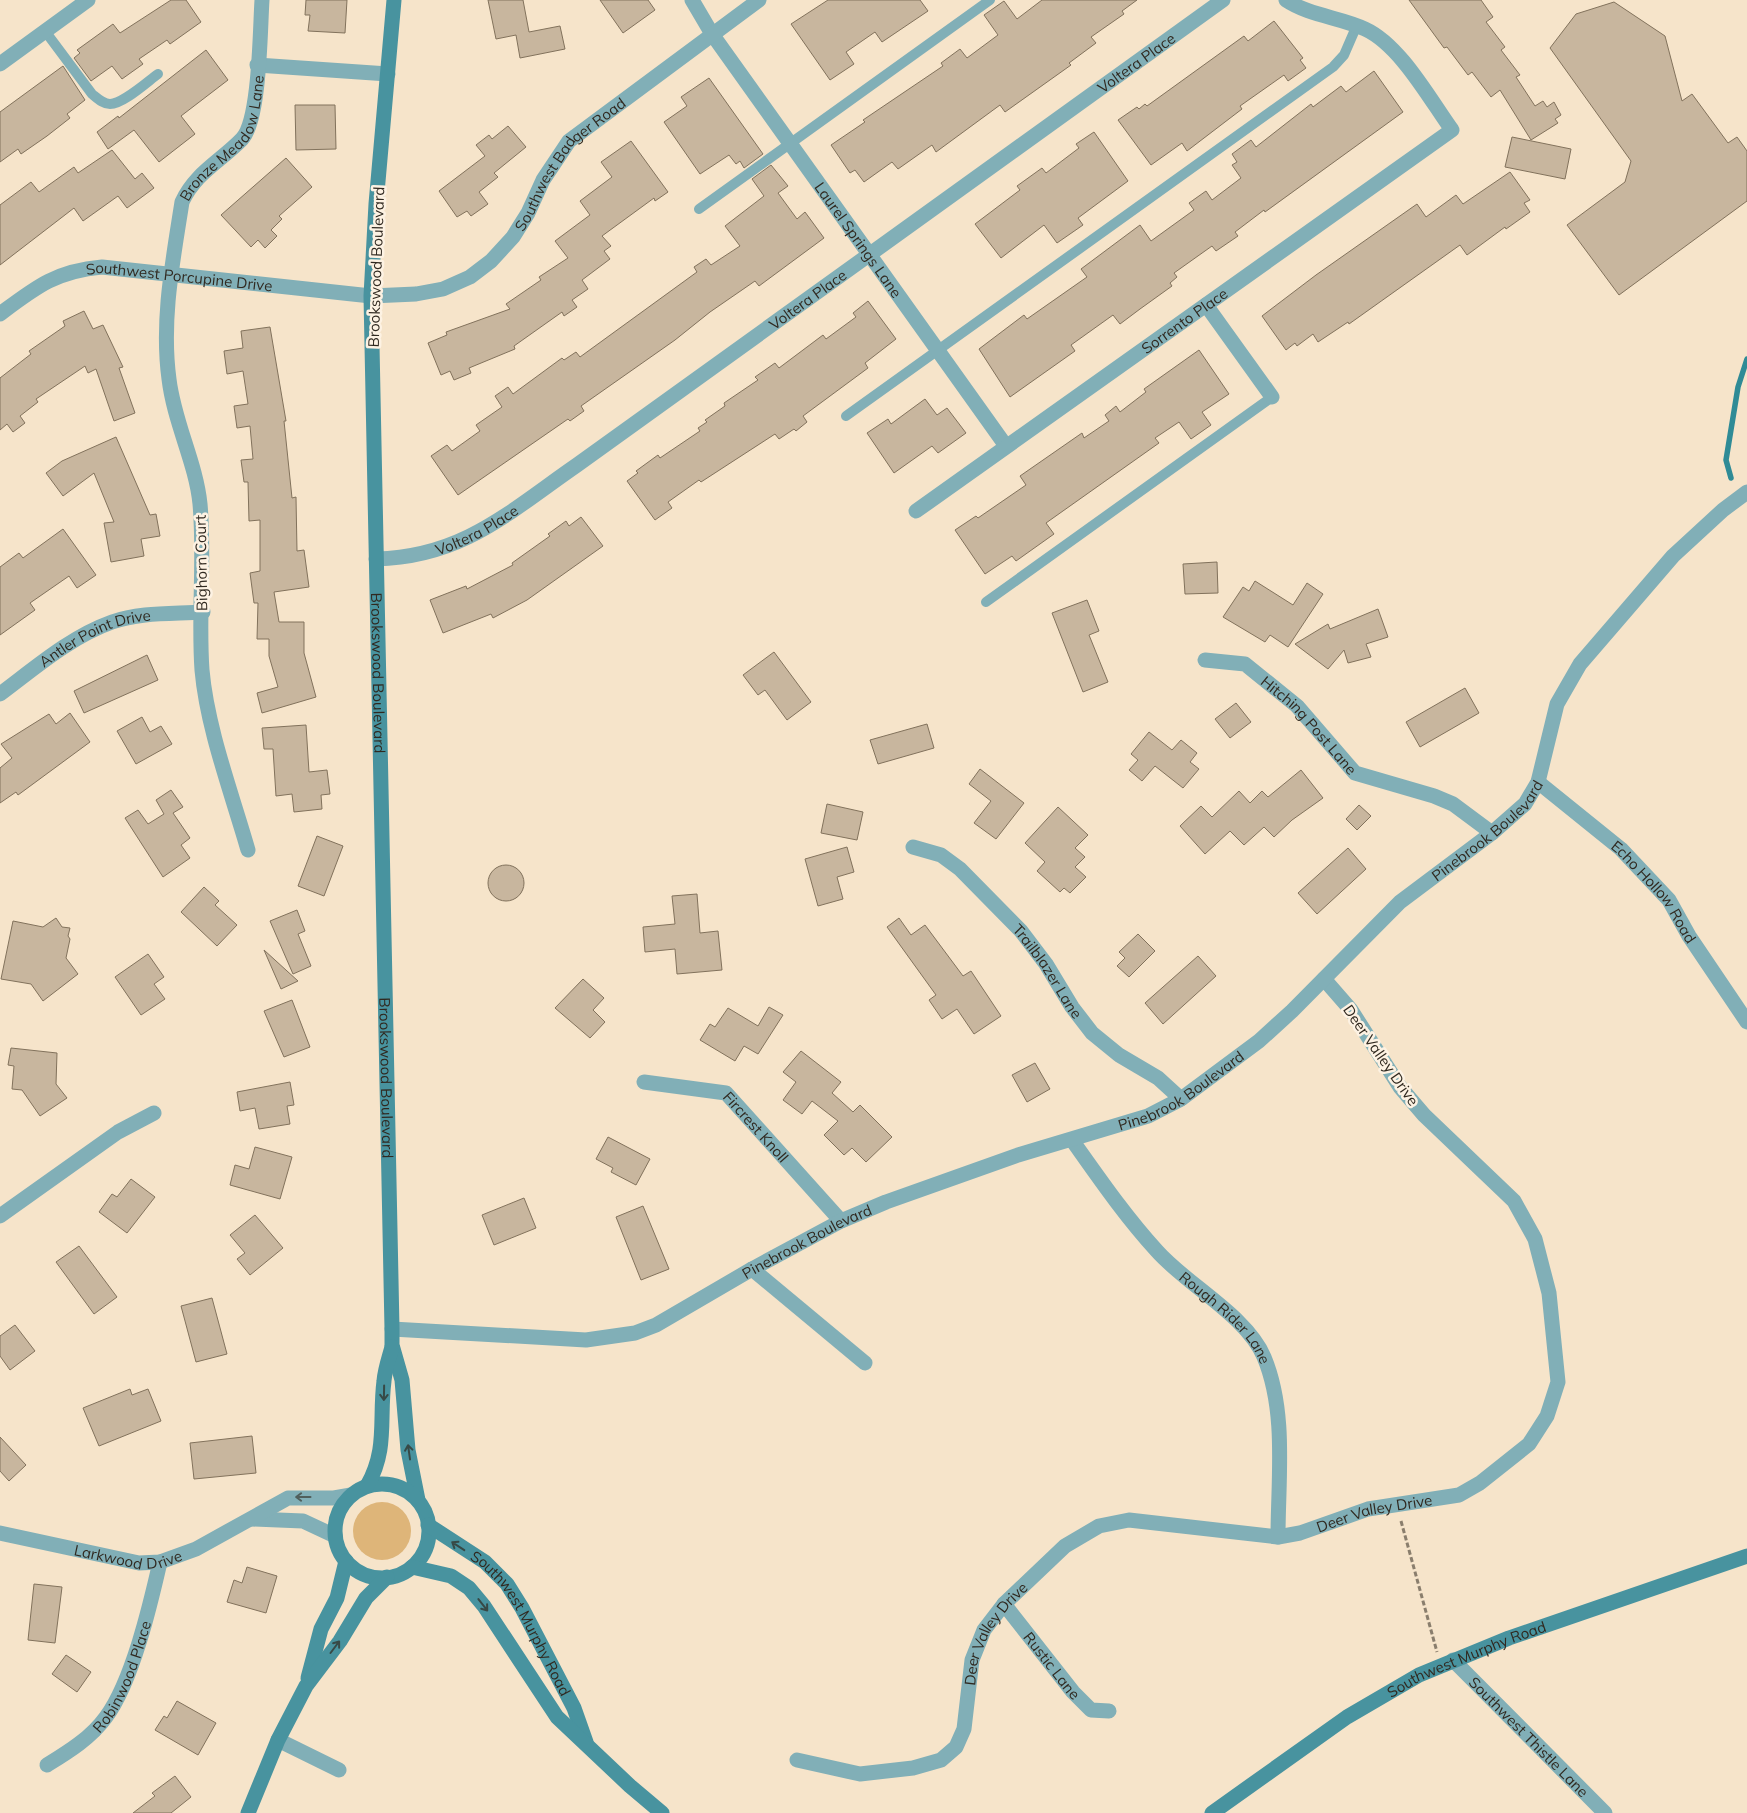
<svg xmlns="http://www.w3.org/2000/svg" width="1747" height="1813" font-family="Mulish,sans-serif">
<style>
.green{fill:#deb579}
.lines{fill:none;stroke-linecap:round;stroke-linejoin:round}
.stream{stroke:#2f8b96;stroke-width:5.5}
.building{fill:#c8b69e;stroke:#82725c}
.path{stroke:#8a7e6d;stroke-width:3;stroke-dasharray:5 2.5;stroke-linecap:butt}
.service{stroke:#81afb7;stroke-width:10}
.minor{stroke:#81afb7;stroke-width:15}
.tertiary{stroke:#81afb7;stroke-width:15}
.secondary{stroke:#48939f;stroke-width:15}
.oneway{stroke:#374946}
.oneway2{stroke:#505f5c}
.labels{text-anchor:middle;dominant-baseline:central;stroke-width:5;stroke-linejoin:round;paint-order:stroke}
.street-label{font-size:15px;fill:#302920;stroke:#fdf2e3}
</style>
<rect width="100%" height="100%" fill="#f6e4ca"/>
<circle class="green" cx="382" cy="1531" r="29"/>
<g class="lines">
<path class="stream" d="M1731 478 1726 460 1738 387 1747 359"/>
</g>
<g class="building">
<path d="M171 0H186L201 22 170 44 167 40 139 59 143 64 122 79 112 66 91 81 74 58 80 53 77 50 113 24 120 33Z"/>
<path d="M306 0H347L345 33 308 31 310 15H305Z"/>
<path d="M488 0H523L529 32 560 26 565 49 520 58 516 35 496 39Z"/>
<path d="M600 0H648L655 10 623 33Z"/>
<path d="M828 0H920L928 11 882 42 875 32 846 52 854 64 830 80 791 24Z"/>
<path d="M1042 0H1137L1122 11 1124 14 1091 37 1096 43 1069 63 1071 65 1005 112 1000 105 936 152 932 145 898 169 892 162 864 182 855 170 850 173 831 145 865 122 863 120 943 66 941 63 960 49 967 58 998 35 984 15 1004 1 1017 19Z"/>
<path d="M1409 0H1481L1493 17 1486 22 1505 47 1501 50 1520 75 1516 77 1535 106 1543 101 1547 107 1554 102 1561 115 1555 119 1558 123 1531 140 1500 90 1491 97 1472 72 1468 75 1447 47 1444 48Z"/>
<path d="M1614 2 1665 36 1682 101 1692 94 1728 143 1737 137 1747 151V201L1619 295 1567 225 1625 182 1631 161 1550 48 1576 14Z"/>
<path d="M1274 21 1303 58 1300 60 1306 68 1288 81 1284 75 1240 106 1242 109 1187 151 1182 143 1151 165 1118 120 1137 107 1139 109 1145 104 1147 106 1244 36 1248 41Z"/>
<path d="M206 50 228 80 181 116 195 134 159 162 134 130 108 149 97 132 118 116 119 118Z"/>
<path d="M63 66 85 100 67 114 70 118 47 136 21 154 18 149 0 162V112Z"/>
<path d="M1374 71 1403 112 1265 212 1264 210 1235 232 1238 236 1216 251 1212 246 1174 273 1177 277 1170 283 1172 286 1140 309 1120 324 1113 315 1071 345 1075 351 1010 397 979 349 1024 315 1027 319 1087 277 1081 269 1140 225 1151 241 1194 210 1189 203 1206 191 1212 200 1241 178 1232 165 1237 162 1232 154 1251 140 1256 147 1311 104 1313 107 1341 86 1346 92Z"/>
<path d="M709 78 763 154 744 168 740 161 736 164 729 155 700 174 664 122 687 106 681 97Z"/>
<path d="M295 105H335L336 149 296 150Z"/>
<path d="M508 126 526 147 494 173 498 177 479 192 488 204 471 216 467 211 457 217 439 191 485 156 476 145 489 135 492 139Z"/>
<path d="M1094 132 1128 181 1078 218 1083 225 1057 243 1044 225 1001 258 975 224 1020 190 1017 186 1042 168 1046 173 1079 148 1076 144Z"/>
<path d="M1512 137 1571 149 1565 179 1505 167Z"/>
<path d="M631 141 668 192 655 201 654 198 602 236 611 246 604 251 610 259 582 280 588 289 572 300 577 307 564 316 562 312 514 346 515 349 469 368 471 373 454 380 450 371 441 375 428 343 447 335 446 332 510 309 506 304 541 280 539 277 568 258 555 241 590 215 580 201 612 177 601 162Z"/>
<path d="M112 150 135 179 142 173 154 188 127 208 118 196 83 221 74 208 0 265V205L31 182 39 192 74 167 78 173Z"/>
<path d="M286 158 312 187 279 216 282 219 271 230 277 236 265 248 258 240 251 247 221 215Z"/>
<path d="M771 165 788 186 778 193 797 219 805 212 824 238 759 286 755 281 710 312 675 340 581 406 584 411 570 421 568 419 458 495 431 456 447 445 452 451 480 431 476 425 502 407 495 396 508 387 513 394 562 358 564 360 576 352 580 357 697 272 694 267 706 259 711 265 740 246 725 226 764 196 752 179Z"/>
<path d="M1510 172 1530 200 1524 203 1530 212 1506 229 1505 227 1467 255 1460 245 1349 324 1348 322 1318 342 1313 334 1297 346 1295 343 1286 350 1262 316 1316 275 1417 204 1426 217 1456 195 1463 204Z"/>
<path d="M868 301 896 339 865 363 868 368 803 416 807 422 796 431 794 429 779 439 775 434 701 482 699 480 668 502 672 508 655 520 627 481 638 473 636 471 658 455 660 458 700 431 698 428 707 422 705 420 725 406 724 403 758 380 755 377 775 363 779 368 823 335 826 339 856 317 853 313Z"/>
<path d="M84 311 93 329 103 325 123 367 119 368 135 413 114 421 96 369 88 373 85 366 36 399 38 402 20 416 25 423 13 432 7 424 0 430V378L31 354 29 351 65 326 63 321Z"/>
<path d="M270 327 286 421H284L292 498 296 497 297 551 304 550 309 587 274 592 279 622H304V653L316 697 262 713 257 693 278 687 269 656V639H257L258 603H254L250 573 260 571V520L249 521 248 482H244L241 460 253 459 250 426 237 428 234 406 248 404 243 371 227 374 224 351 243 348 241 331Z"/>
<path d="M1199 350 1229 394 1202 412 1211 425 1191 439 1179 422 1155 438 1159 443 1046 523 1054 534 1016 561 1012 556 985 574 955 530 976 516 978 518 1026 485 1020 476 1082 433 1084 438 1109 421 1105 415 1116 406 1120 412 1146 392 1144 389Z"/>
<path d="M925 399 937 415 947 408 966 433 938 453 932 446 894 473 867 433 888 419 891 424Z"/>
<path d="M116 437 150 515 156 514 160 536 141 539 144 556 111 562 104 523 114 522 94 473 63 496 46 473 62 461Z"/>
<path d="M581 517 603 546 527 600 493 618 491 614 443 633 430 600 466 586 467 589 513 565 512 563 550 536 548 534 566 521 569 526Z"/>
<path d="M63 529 96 575 77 588 69 576 30 603 35 610 0 635V567L19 553 23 558Z"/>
<path d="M1217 562 1218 593 1185 594 1183 564Z"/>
<path d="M1255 581 1293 605 1307 583 1323 594 1288 647 1270 635 1265 642 1223 617 1243 587 1249 591Z"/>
<path d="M1087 600 1099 631 1089 635 1108 682 1083 692 1052 613Z"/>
<path d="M1378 609 1388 637 1366 644 1371 657 1348 663 1344 650 1328 669 1295 644 1328 624 1330 629Z"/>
<path d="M774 652 811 702 787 720 765 690 758 695 743 675Z"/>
<path d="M147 655 158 680 84 713 74 691Z"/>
<path d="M1465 688 1479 713 1420 747 1406 722Z"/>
<path d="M1236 703 1251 722 1230 738 1215 719Z"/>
<path d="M70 713 90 742 18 795 16 792 0 803V768L12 758 1 744 49 714 56 724Z"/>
<path d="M142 717 150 732 161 726 172 744 136 764 117 731Z"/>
<path d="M927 724 934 748 878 764 870 740Z"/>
<path d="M306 725 309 772 327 770 330 794 321 795 322 809 294 812 292 794 276 796 273 749H264L262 728Z"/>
<path d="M1149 732 1172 750 1181 740 1197 753 1190 762 1199 769 1183 788 1155 766 1142 781 1129 770 1138 760 1131 754Z"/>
<path d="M980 769 1024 803 996 839 974 823 991 801 969 784Z"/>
<path d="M1301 770 1323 798 1292 820 1274 837 1264 827 1244 845 1230 831 1205 854 1180 826 1201 806 1212 817 1239 791 1250 803 1262 791 1268 797Z"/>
<path d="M171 790 183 807 173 813 190 838 181 845 190 858 163 877 125 818 138 810 148 824 164 814 156 800Z"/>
<path d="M827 804 863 812 857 840 821 833Z"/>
<path d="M1359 805 1371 816 1357 830 1346 819Z"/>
<path d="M1058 807 1088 835 1075 848 1085 857 1075 867 1086 877 1070 893 1064 888 1060 892 1037 871 1045 862 1025 843Z"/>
<path d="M317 836 343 846 324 896 298 886Z"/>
<path d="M847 847 854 872 837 877 843 899 818 906 805 859Z"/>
<path d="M1348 848 1366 869 1317 914 1298 893Z"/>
<circle cx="506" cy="883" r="18"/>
<path d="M204 887 219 901 215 905 237 925 217 946 181 912Z"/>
<path d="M697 894 700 933 718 931 722 970 677 974 675 949 645 952 643 927 675 924 672 896Z"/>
<path d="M297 910 305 931 298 934 311 966 293 974 270 921Z"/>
<path d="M56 918 62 927 70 928 68 936 70 939 66 958 78 974 43 1001 31 984 1 979 13 921 43 927Z"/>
<path d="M899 918 911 935 925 925 963 976 971 971 1001 1016 974 1034 957 1009 942 1019 929 1000 936 995 887 927Z"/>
<path d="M1138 934 1155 951 1129 977 1117 966 1125 958 1119 952Z"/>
<path d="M264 950 298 981 281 989Z"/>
<path d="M148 954 164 977 154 984 165 999 141 1015 115 977Z"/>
<path d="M1198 956 1216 976 1163 1024 1145 1003Z"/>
<path d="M583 979 604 998 593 1010 605 1022 590 1038 555 1008Z"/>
<path d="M292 1000 310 1047 284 1057 264 1011Z"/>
<path d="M769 1007 783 1015 758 1054 744 1046 735 1061 700 1040 710 1024 715 1027 728 1008 758 1026Z"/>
<path d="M11 1048 57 1053 56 1084 67 1098 40 1116 22 1090 12 1089 14 1066 8 1065Z"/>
<path d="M801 1051 841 1082 832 1093 853 1112 860 1105 892 1137 866 1162 852 1148 844 1155 824 1135 838 1121 812 1101 802 1114 783 1100 796 1082 783 1072Z"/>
<path d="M1035 1063 1050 1089 1027 1102 1012 1075Z"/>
<path d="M290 1082 294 1105 287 1106 290 1124 259 1129 255 1108 240 1111 237 1092Z"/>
<path d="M608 1137 650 1159 636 1185 611 1172 613 1168 596 1159Z"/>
<path d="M255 1147 292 1157 280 1199 230 1185 235 1165 249 1169Z"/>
<path d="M131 1179 155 1197 127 1233 99 1212 112 1194 117 1197Z"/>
<path d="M524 1198 536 1228 494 1245 482 1215Z"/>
<path d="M643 1206 669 1269 641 1280 616 1217Z"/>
<path d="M255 1215 283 1248 250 1275 237 1259 245 1253 230 1235Z"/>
<path d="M79 1246 117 1297 94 1314 56 1262Z"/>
<path d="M212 1298 227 1354 196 1362 181 1306Z"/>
<path d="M15 1325 35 1351 10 1370 0 1356V1336Z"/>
<path d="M130 1389 132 1395 148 1389 161 1421 99 1446 83 1408Z"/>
<path d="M252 1436 256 1473 194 1479 190 1443Z"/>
<path d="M0 1437 26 1465 9 1481 0 1471Z"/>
<path d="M247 1567 277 1576 266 1613 227 1602 234 1580 242 1583Z"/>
<path d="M34 1584 62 1587 55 1643 28 1640Z"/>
<path d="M66 1655 91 1672 77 1692 52 1674Z"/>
<path d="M177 1701 216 1723 198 1755 155 1730 164 1716 167 1718Z"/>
<path d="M175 1776 191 1797 171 1813H133L155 1796 152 1793Z"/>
</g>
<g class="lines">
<path class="path" d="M1401 1521 1437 1652"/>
<g class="service">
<path d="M45 31 92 94C98 99 103 104 110 104 123 104 147 82 158 74"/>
<path d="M699 209 990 0"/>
<path d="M846 416 1333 67 1344 55 1357 25"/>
<path d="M986 602 1272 397"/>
</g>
<g class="minor">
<path id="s1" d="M692 0 712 34 1006 446"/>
<path d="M0 64 88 0"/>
<path d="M257 65 388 74"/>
<path d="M1206 305 1272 397"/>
<path id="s2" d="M0 314C36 287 56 271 102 267L371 296 416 294 443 289 470 277 491 261 513 237 528 213 543 180 569 141 759 0"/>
<path id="s3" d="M916 511 1452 130C1429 98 1400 45 1365 29 1340 17 1310 16 1286 0"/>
<path id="s4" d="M376 559C463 557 509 512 577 465L1223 0"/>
<path id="s5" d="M1205 660 1245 664 1297 706 1355 773 1434 796 1453 804 1492 833"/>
<path id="s6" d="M0 694C35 668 70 637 112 622 140 612 173 614 203 612"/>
<path id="s7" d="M1538 782 1621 849 1669 900 1689 936 1747 1022"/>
<path id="s8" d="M913 847 941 855 960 869 1021 931 1046 964 1072 1007 1092 1033 1119 1055 1158 1078 1181 1099"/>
<path id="s9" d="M248 850C232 794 207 728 202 670 198 615 205 559 200 504 196 463 174 422 169 379 161 320 173 260 182 202 195 173 221 161 242 139 260 120 260 29 262 0"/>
<path id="s10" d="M644 1082 726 1093 841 1221"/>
<path id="s11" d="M1072 1140C1099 1178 1125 1216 1157 1251 1187 1285 1247 1316 1264 1357 1287 1412 1278 1479 1278 1537"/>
<path d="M0 1216 118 1132 154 1113"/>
<path d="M752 1269 865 1363"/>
<path d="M252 1519 303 1521 335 1536"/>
<path id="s12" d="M0 1533 139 1563 160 1562 196 1549 288 1498H334L351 1495"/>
<path id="s13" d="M1004 1604 1073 1692 1091 1710 1109 1711"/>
<path id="s14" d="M1453 1660 1605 1813"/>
<path d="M278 1740 339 1770"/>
<path id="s15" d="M797 1760 860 1774 913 1768 941 1760 956 1747 964 1729 972 1660 984 1630 1004 1604 1065 1546 1099 1526 1129 1520 1278 1537 1300 1533 1368 1509 1459 1495 1480 1483 1529 1444 1547 1416 1558 1382 1549 1293 1535 1239 1514 1201 1424 1115 1400 1087 1351 1010 1324 979"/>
<path id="s16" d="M47 1765C68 1752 91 1738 106 1717 132 1682 150 1606 160 1562"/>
</g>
<path class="tertiary" id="s17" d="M392 1329 586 1340 635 1333 656 1325 752 1269 841 1221 886 1202 1018 1155 1148 1116 1181 1099 1259 1041 1292 1011 1400 902 1492 833 1525 804 1538 782 1557 704 1580 664 1673 556 1723 510 1747 492"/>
<g class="secondary">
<path id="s18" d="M394 0 376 204 371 296 392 1329V1345L402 1380 408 1450 418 1500"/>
<circle cx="382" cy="1531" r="47"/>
<path d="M367 1486C388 1449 379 1420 384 1381 385 1369 389 1358 392 1347"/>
<path id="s19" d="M428 1525 485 1562 507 1584 522 1608 574 1708 586 1742"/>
<path d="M412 1567 451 1576 469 1588 484 1606 557 1717 630 1786 662 1813"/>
<path d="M308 1678 321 1629 337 1598 346 1561"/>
<path d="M248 1813 278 1740 306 1686 340 1641 366 1598 387 1577"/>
<path id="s20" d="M1212 1813 1347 1717 1419 1675 1509 1638 1747 1556"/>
</g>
</g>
<defs><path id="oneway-shaft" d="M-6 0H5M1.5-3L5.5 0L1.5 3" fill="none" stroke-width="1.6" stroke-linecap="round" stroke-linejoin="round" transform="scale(1.25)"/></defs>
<g class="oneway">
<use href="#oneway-shaft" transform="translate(384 1393) rotate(91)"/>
<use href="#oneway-shaft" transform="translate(409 1452) rotate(-98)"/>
<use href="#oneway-shaft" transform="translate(458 1546) rotate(-147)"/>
<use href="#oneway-shaft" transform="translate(483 1605) rotate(52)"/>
<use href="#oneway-shaft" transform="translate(335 1647) rotate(-53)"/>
</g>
<use class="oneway2" href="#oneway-shaft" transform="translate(303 1497) rotate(-180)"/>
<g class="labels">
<g class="street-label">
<text stroke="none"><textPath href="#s4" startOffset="915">Voltera Place</textPath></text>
<text stroke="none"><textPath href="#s9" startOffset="738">Bronze Meadow Lane</textPath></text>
<text stroke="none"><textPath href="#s2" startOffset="640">Southwest Badger Road</textPath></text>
<text stroke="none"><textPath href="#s1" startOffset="292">Laurel Springs Lane</textPath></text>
<text transform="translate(376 267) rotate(-88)">Brookswood Boulevard</text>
<text stroke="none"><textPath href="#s2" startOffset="192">Southwest Porcupine Drive</textPath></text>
<text stroke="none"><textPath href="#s4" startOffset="510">Voltera Place</textPath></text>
<text stroke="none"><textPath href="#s3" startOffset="329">Sorrento Place</textPath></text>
<text stroke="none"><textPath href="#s4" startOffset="106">Voltera Place</textPath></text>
<text transform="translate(201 563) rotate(-91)">Bighorn Court</text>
<text stroke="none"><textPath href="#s6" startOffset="112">Antler Point Drive</textPath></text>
<text stroke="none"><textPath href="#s18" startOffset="674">Brookswood Boulevard</textPath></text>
<text stroke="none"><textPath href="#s5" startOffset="129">Hitching Post Lane</textPath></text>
<text stroke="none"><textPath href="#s17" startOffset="1249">Pinebrook Boulevard</textPath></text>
<text stroke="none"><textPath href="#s7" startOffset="161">Echo Hollow Road</textPath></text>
<text stroke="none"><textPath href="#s8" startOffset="188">Trailblazer Lane</textPath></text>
<text transform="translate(1381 1055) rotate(55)">Deer Valley Drive</text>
<text stroke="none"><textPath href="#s18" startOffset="1079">Brookswood Boulevard</textPath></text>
<text stroke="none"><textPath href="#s17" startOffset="844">Pinebrook Boulevard</textPath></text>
<text stroke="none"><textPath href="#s10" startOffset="128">Fircrest Knoll</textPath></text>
<text stroke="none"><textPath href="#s17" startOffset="439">Pinebrook Boulevard</textPath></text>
<text stroke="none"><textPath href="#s11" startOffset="236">Rough Rider Lane</textPath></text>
<text stroke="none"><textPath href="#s15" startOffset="725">Deer Valley Drive</textPath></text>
<text stroke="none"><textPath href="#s12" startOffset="131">Larkwood Drive</textPath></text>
<text stroke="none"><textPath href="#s19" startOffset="139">Southwest Murphy Road</textPath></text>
<text stroke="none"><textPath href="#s15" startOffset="290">Deer Valley Drive</textPath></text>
<text stroke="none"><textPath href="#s20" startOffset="299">Southwest Murphy Road</textPath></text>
<text stroke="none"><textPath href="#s13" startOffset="78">Rustic Lane</textPath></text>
<text stroke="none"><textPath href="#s16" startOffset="120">Robinwood Place</textPath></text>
<text stroke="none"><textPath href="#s14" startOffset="108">Southwest Thistle Lane</textPath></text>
</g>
</g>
</svg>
